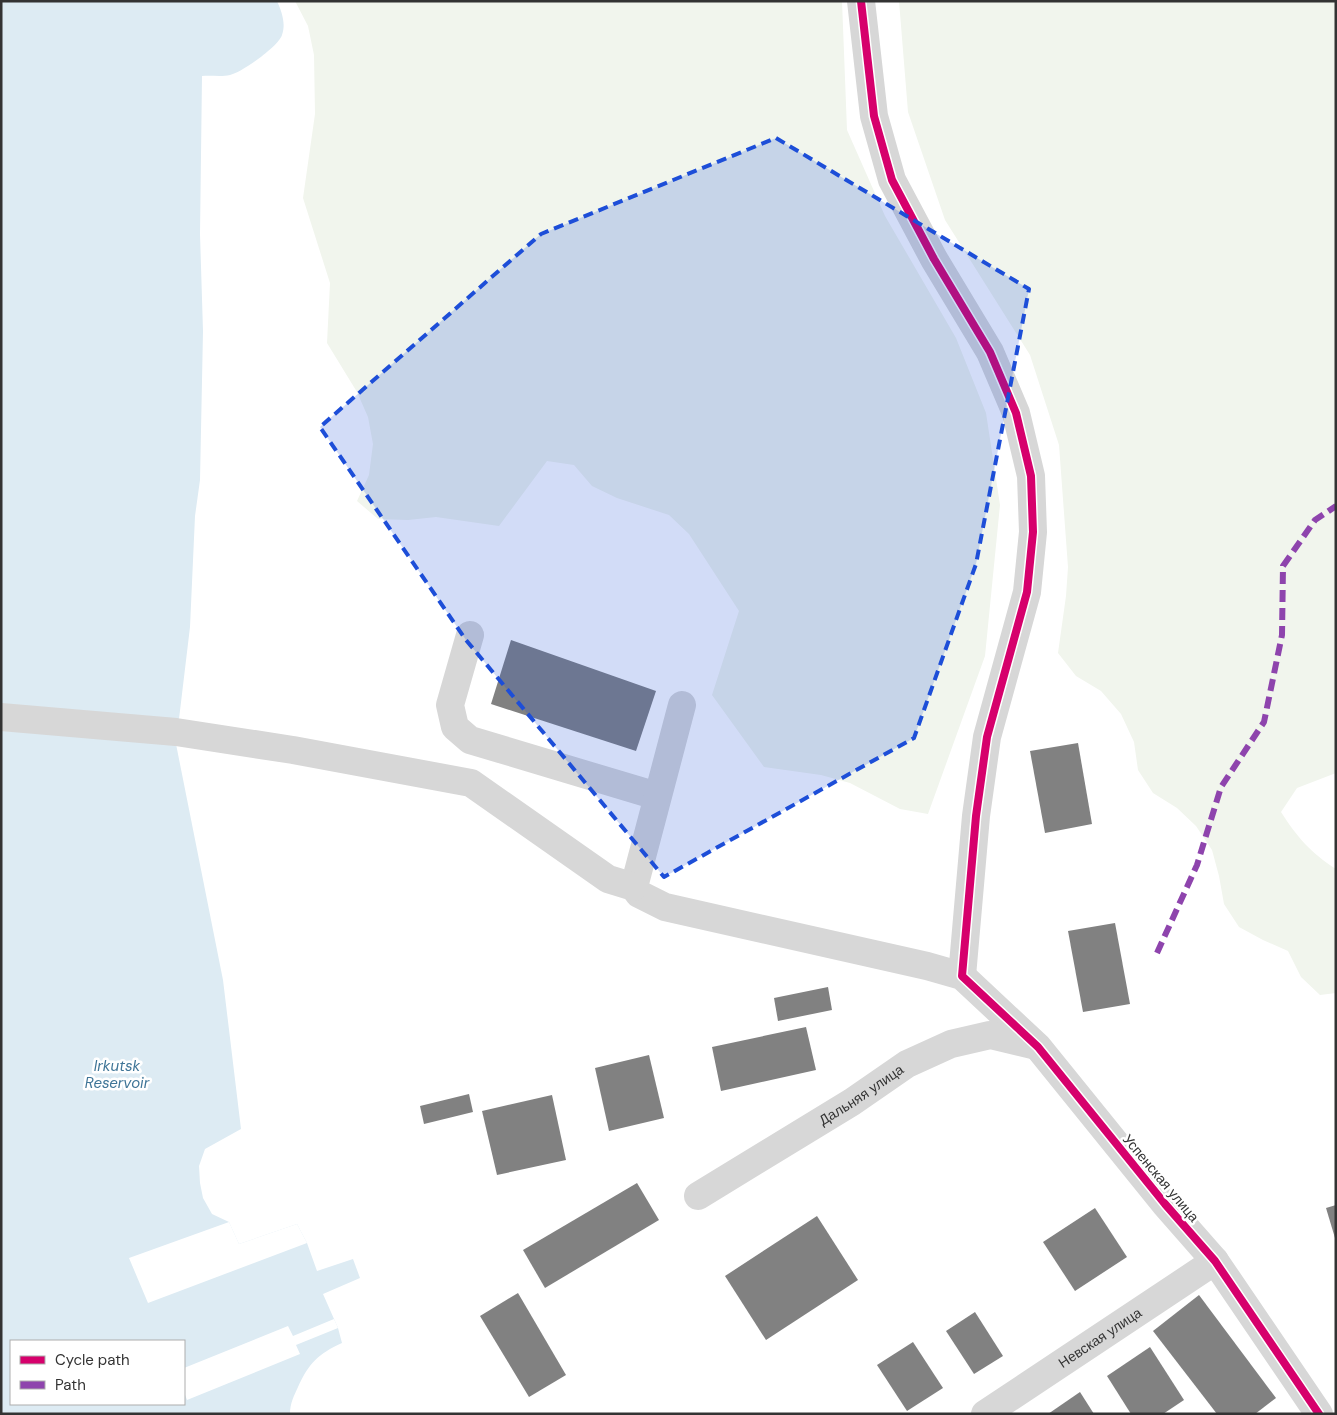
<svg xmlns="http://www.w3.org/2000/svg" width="1337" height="1415" font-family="'DM Sans',sans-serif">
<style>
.green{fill:#f1f5ed}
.water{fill:#ddebf3;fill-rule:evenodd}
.pier{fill:#fff}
.building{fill:#818181}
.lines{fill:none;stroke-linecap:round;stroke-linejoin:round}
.minor{stroke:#d7d7d7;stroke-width:28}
.quiet{stroke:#8e44ad;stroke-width:6;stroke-dasharray:12 6;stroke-linecap:butt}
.cycleway-casing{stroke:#fff;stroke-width:11}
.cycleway{stroke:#d6006c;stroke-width:8}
.marked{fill:#1d4ed8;fill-opacity:0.2;stroke:#1d4ed8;stroke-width:4;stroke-dasharray:10 6;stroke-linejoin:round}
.labels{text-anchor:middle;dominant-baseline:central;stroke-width:5;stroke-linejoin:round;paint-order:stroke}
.street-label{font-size:14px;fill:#333;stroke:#fff}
.water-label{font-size:15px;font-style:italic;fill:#3f7597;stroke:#fff}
</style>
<rect width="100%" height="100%" fill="#fff"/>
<g class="green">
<path d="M295 1H842L847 130 885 216 956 338 986 413 1000 505 985 656 928 814 900 809 850 783 821 775 764 767 712 695 739 611 689 534 669 515 617 498 592 486 574 465 547 461 499 526 436 517 408 520 378 519 357 501 369 475 373 444 368 417 357 392 327 343 330 283 303 198 315 114 314 55 308 26Z"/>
<path d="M899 1H1336V773L1297 788 1281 812C1297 837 1311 853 1336 869V993L1320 995 1301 977 1288 951 1263 940 1239 927 1224 904 1219 876 1212 850 1196 826 1177 808 1153 793 1138 770 1134 742 1121 714 1101 691 1076 676 1058 653 1066 596 1068 567 1059 445 1030 355 945 220 908 112Z"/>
</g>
<path class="water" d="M1 1H277C282 12 286 24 282 35 279 46 241 73 230 75 221 77 211 75 202 76L200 234 203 331 200 480 195 516 190 627 176 744 223 980 241 1129 205 1149 199 1166 200 1183 203 1198 212 1214 229 1222 239 1244 297 1224 307 1243 317 1271 353 1259 360 1278 323 1294 338 1328 342 1343C318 1354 309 1363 298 1387 294 1396 290 1403 290 1414H1ZM11 1341H184V1404H11Z"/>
<g class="pier">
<path d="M229 1222 239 1244 297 1224 307 1243 148 1303 129 1258Z"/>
<path d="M334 1319 338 1328 296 1345 300 1354 187 1400 184 1392V1368L288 1326 293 1336Z"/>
</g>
<g class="building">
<path d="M511 640 656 691 636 751 491 704Z"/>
<path d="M1078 743 1092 824 1045 833 1030 751Z"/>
<path d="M1115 923 1130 1004 1083 1012 1068 931Z"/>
<path d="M828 987 832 1010 778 1021 774 998Z"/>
<path d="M806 1027 816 1070 721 1091 712 1047Z"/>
<path d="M649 1055 664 1118 609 1131 595 1068Z"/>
<path d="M469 1094 473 1112 424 1124 420 1106Z"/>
<path d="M552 1095 566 1160 497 1175 482 1111Z"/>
<path d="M637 1183 659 1220 545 1288 523 1250Z"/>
<path d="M1336 1205V1238H1335L1326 1208Z"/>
<path d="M1095 1208 1127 1257 1075 1291 1043 1242Z"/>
<path d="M817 1216 858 1280 766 1340 725 1276Z"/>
<path d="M518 1293 566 1375 529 1397 480 1316Z"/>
<path d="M1199 1295 1276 1398 1255 1414H1217L1153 1331Z"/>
<path d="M975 1312 1003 1356 974 1374 946 1331Z"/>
<path d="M913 1342 943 1388 907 1411 877 1365Z"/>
<path d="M1150 1347 1184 1400 1163 1414H1131L1107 1376Z"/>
<path d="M1080 1392 1094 1414H1048Z"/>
</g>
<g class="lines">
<g class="minor">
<path d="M861 1 874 116 892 180 934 259 990 352 1016 413 1031 476 1033 532 1027 592 987 737 976 816 962 976"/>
<path d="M470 635 450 705 455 727 470 740 657 796"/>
<path d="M682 705 634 887 639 894 665 907 927 966 962 976 1038 1047 1165 1204 1215 1261 1319 1414"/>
<path d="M1 717 176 732 293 750 471 783 608 879 634 887"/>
<path id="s1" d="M698 1196 852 1102 907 1064 951 1044 990 1035 1036 1046"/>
<path id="s2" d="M985 1414 1215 1261"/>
</g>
<path class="quiet" d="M1157 953 1197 865 1221 787 1264 722 1282 635 1283 566 1315 520 1336 506"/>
<defs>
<path id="cycleway" d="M861 1 874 116 892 180 934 259 990 352 1016 413 1031 476 1033 532 1027 592 987 737 976 816 962 976 1038 1047 1165 1204 1215 1261 1319 1414"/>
</defs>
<use href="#cycleway" class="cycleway-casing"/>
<use href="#cycleway" class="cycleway"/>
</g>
<path class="marked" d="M776 138 1029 289 976 564 914 738 664 877 466 640 320 427 541 234Z"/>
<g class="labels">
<g class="street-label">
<text stroke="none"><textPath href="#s1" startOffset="192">Дальняя улица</textPath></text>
<text transform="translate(1161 1178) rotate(50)">Успенская улица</text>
<text stroke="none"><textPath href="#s2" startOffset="138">Невская улица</textPath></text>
</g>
<g class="water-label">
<text x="117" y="1066">Irkutsk<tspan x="117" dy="17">Reservoir</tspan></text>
</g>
</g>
<rect width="1337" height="1415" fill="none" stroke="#333333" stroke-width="5"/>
<rect x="10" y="1340" width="175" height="65" fill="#ffffff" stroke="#adadad"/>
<rect x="20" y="1356" width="25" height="8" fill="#d6006c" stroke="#adadad"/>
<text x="55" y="1365" font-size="15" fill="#333333">Cycle path</text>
<rect x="20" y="1381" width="25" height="8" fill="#8e44ad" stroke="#adadad"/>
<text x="55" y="1390" font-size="15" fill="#333333">Path</text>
</svg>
